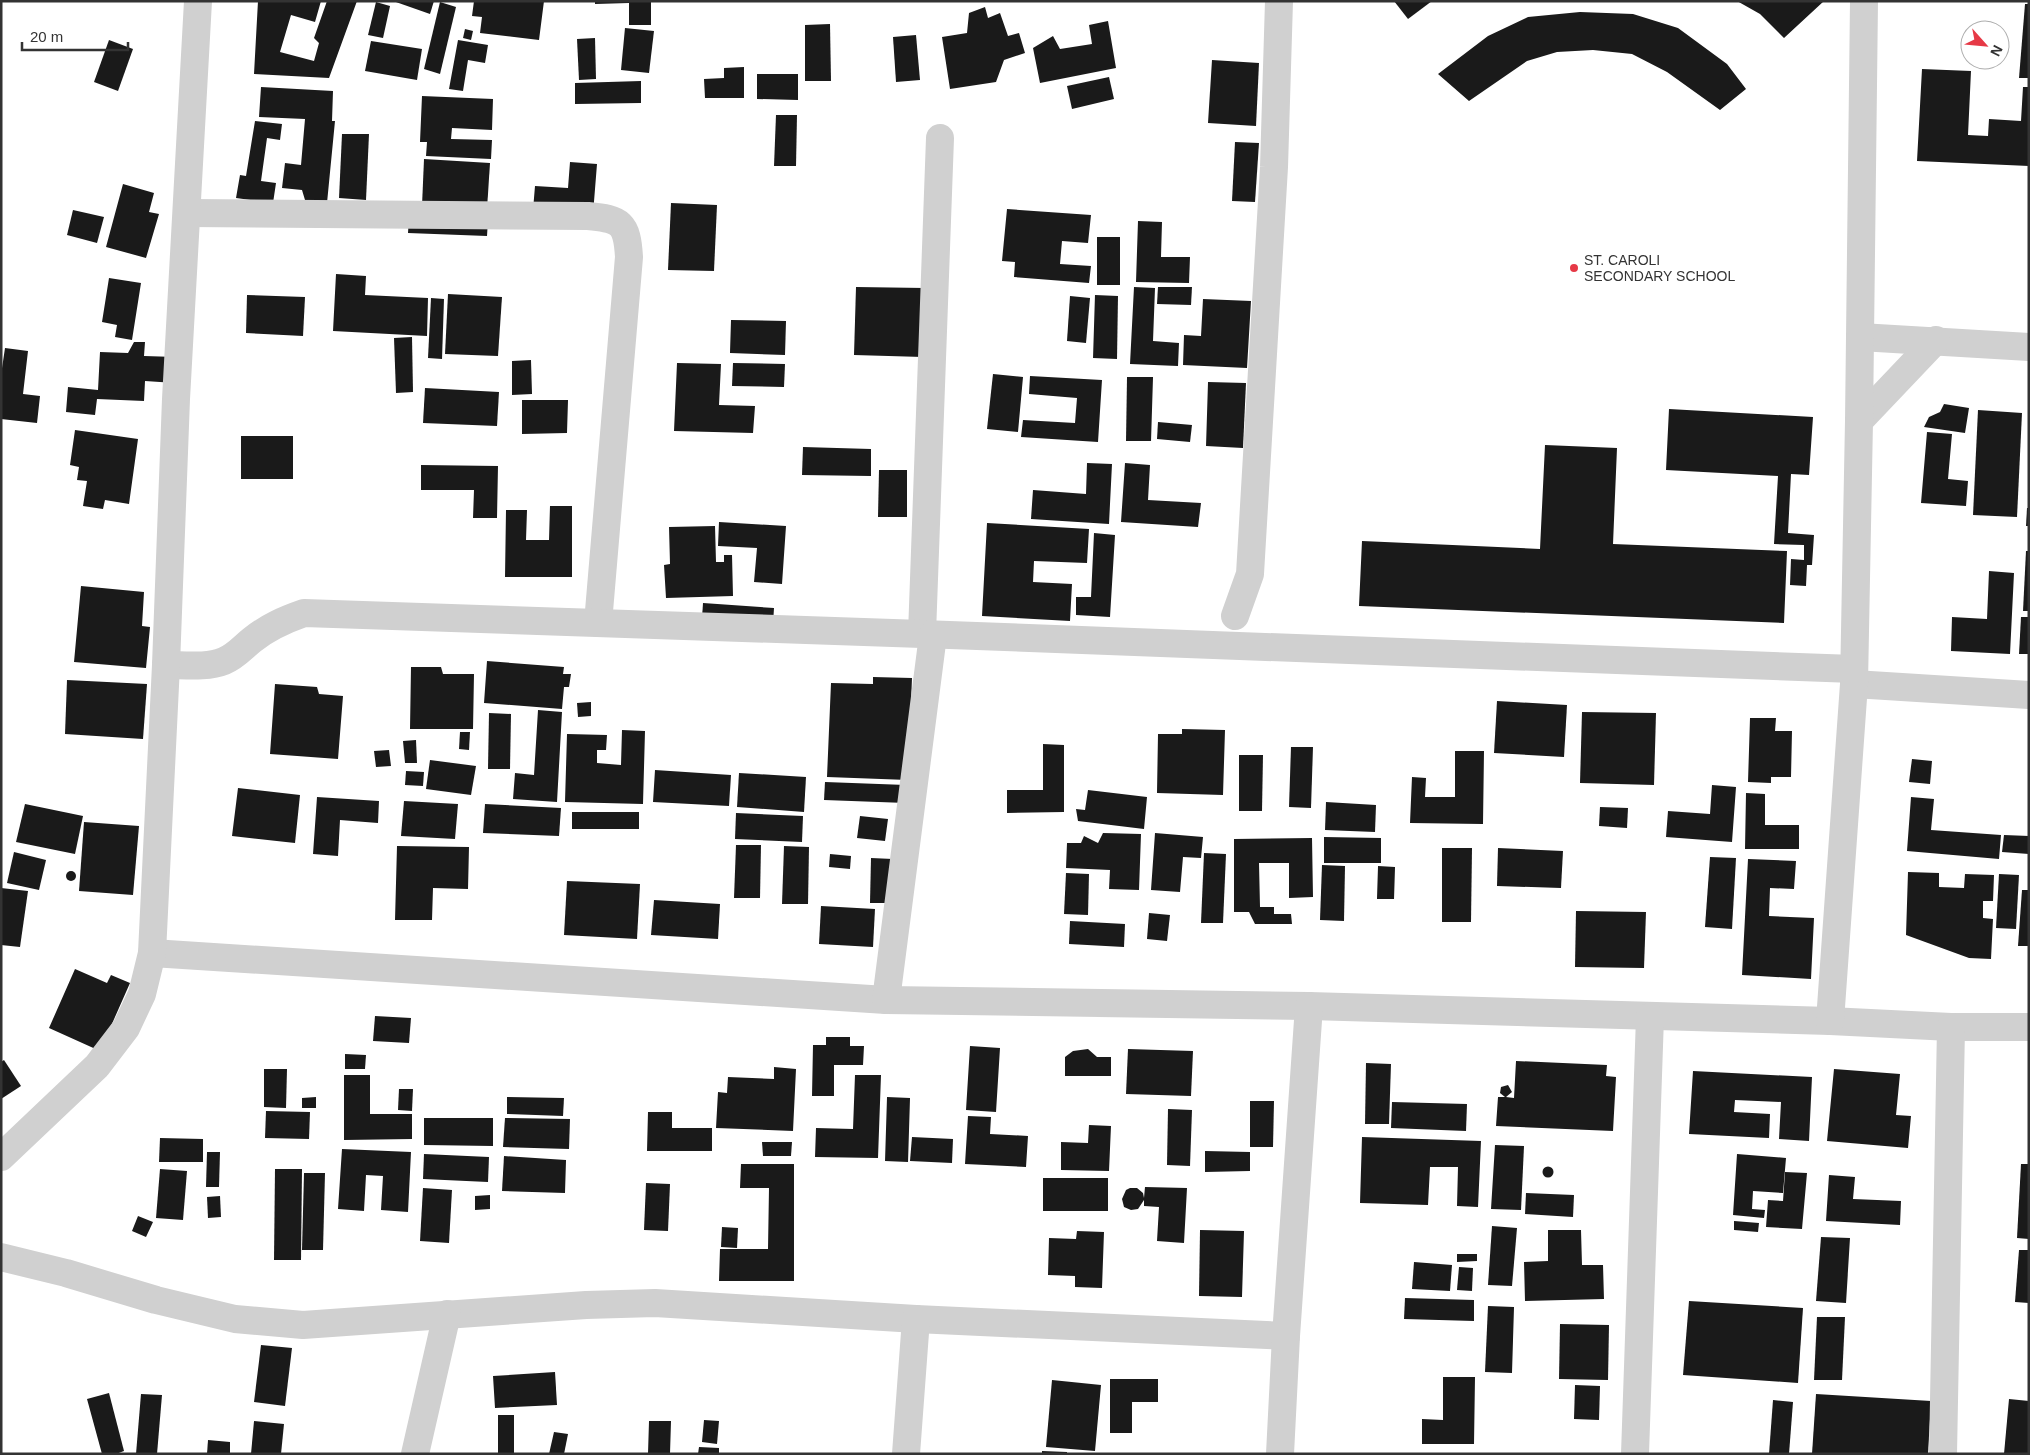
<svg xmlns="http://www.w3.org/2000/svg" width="2030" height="1455" font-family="Helvetica,sans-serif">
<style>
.building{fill:#1a1a1a}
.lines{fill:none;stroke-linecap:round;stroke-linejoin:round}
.minor{stroke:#d0d0d0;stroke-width:28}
.poi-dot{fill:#e63946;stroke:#fff;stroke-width:2}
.labels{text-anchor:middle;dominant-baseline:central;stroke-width:5;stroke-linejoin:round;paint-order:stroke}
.poi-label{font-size:14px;fill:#333;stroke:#fff;text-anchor:start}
</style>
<rect width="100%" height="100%" fill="#fff"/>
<g class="building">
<path d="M258 1H321L315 22 291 15 280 52 314 61 319 43 314 38 327 1H357L329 78 254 74Z"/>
<path d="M393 1H434L430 14Z"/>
<path d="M474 1H544L539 40 480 33 482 17 472 16Z"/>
<path d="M595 1H651V25H629V3L595 4Z"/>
<path d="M1394 1H1432L1408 19Z"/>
<path d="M1737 1H1824L1784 38 1760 14Z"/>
<path d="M376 2 390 6 383 38 368 35Z"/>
<path d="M440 2 456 7 440 74 424 69Z"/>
<path d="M2025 4H2029V78H2019Z"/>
<path d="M985 7 988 18 1000 13 1008 36 1019 33 1025 53 1004 60 996 82 950 89 942 37 967 33 969 13Z"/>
<path d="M1580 12 1633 14 1678 28 1727 64 1746 89 1720 110 1667 72 1632 54 1593 50 1557 52 1527 61 1469 101 1438 74 1488 36 1528 17Z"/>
<path d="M1108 21 1116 68 1040 83 1033 48 1053 36 1060 49 1092 44 1089 25Z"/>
<path d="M830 24 831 81H805V25Z"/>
<path d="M625 28 654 31 649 73 621 70Z"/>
<path d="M465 29 473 31 471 40 463 38Z"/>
<path d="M916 35 920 80 896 82 893 37Z"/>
<path d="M595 38 596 79 579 80 577 39Z"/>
<path d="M109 40 133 49 118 91 94 82Z"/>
<path d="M458 40 488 45 485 63 468 60 463 91 449 89Z"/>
<path d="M371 41 422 49 417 80 365 71Z"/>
<path d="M1212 60 1259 63 1256 126 1208 123Z"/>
<path d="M744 67V98H705L704 79 724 78V68Z"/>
<path d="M1922 69 1971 71 1968 135 1988 136 1989 119 2021 121 2023 87H2029V166L1917 161Z"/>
<path d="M757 74H798V100L757 99Z"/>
<path d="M1109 77 1114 99 1072 109 1067 86Z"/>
<path d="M641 81V103L575 104V83Z"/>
<path d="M261 87 333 91 332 121H335L327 203 305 200 302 190 282 188 285 163 301 165 305 119 259 117Z"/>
<path d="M422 96 493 99 492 130 452 128 451 139 492 140 491 159 426 156 427 142H420Z"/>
<path d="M776 115H797L796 166H774Z"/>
<path d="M255 121 282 124 280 140 267 138 261 181 276 183 273 203 236 198 240 175 246 176Z"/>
<path d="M342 134H369L366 200 339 198Z"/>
<path d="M1235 142 1259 143 1255 202 1232 201Z"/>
<path d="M424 159 490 163 487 209 422 206Z"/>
<path d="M570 162 597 164 593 214 533 210 535 186 568 188Z"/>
<path d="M123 184 154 193 149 212 159 214 146 258 106 247Z"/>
<path d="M671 203 717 205 714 271 668 270Z"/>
<path d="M1007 209 1091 215 1088 243 1062 241 1060 264 1091 266 1089 283 1014 277 1015 262 1002 261Z"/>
<path d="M73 210 104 217 97 243 67 235Z"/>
<path d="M409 215 488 219 487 236 408 233Z"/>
<path d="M1138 221 1162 222 1161 257H1190L1189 283 1136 282Z"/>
<rect x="1097" y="237" width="23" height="48"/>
<path d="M336 274 366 276 365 295 428 298 427 336 333 331Z"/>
<path d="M109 278 141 283 132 340 115 337 117 325 102 322Z"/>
<path d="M856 287 925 288 923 357 854 355Z"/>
<path d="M1134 287 1155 288 1153 341 1179 343 1178 366 1130 364Z"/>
<path d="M1158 287H1192L1191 305 1157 304Z"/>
<path d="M448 294 502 297 498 356 445 354Z"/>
<path d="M247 295 305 297 303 336 246 333Z"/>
<path d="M1095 295 1118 296 1117 359 1093 358Z"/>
<path d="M1070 296 1090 298 1086 343 1067 341Z"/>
<path d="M431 298 444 299 442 359 428 358Z"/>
<path d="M1203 299 1251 301 1247 368 1183 365 1184 335 1201 336Z"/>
<path d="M731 320 786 321 785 355 730 353Z"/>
<path d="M412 337 413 392 396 393 394 338Z"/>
<path d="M134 342H145L144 356 176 357 175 383 145 381 144 401 97 399 95 415 66 412 68 387 98 390 100 352 128 353Z"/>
<path d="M5 348 28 351 23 394 40 396 37 423 1 419V375Z"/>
<path d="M531 360 532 394 512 395V361Z"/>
<path d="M677 363 721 364 719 405 755 406 753 433 674 431Z"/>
<path d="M733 363 785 364 784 387 732 386Z"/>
<path d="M993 374 1023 377 1018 432 987 429Z"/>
<path d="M1030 376 1102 380 1098 442 1021 437 1023 420 1075 423 1077 398 1029 394Z"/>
<path d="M1127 377H1153L1151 441H1126Z"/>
<path d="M1208 382 1246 383 1243 448 1206 446Z"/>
<path d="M425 388 499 392 497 426 423 423Z"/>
<path d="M522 400H568L567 433 522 434Z"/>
<path d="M1944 404 1969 408 1965 433 1924 427 1929 417 1940 412Z"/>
<path d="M1669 409 1813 417 1809 475 1791 474 1788 533 1814 535 1812 565H1807L1806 586 1790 585 1791 559 1804 560V545L1774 544 1778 476 1666 470Z"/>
<path d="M1978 410 2022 413 2017 517 1973 515Z"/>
<path d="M1158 422 1192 425 1190 442 1157 439Z"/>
<path d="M75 430 138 439 129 504 105 500 103 509 83 506 87 481 77 480 79 467 70 465Z"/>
<path d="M1927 432 1952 434 1948 479 1968 481 1966 506 1921 503Z"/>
<rect x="241" y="436" width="52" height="43"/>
<path d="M1545 445 1617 448 1613 544 1787 551 1784 623 1359 606 1362 541 1540 549Z"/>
<path d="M803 447 871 449V476L802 475Z"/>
<path d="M1087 463 1112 464 1109 524 1031 519 1033 490 1086 494Z"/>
<path d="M1125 463 1150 465 1148 500 1201 503 1198 527 1121 522Z"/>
<path d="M421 465 498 466 497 518H473L474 490H421Z"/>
<path d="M879 470H907V517H878Z"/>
<path d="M550 506H572V577H505L506 510H527L526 540H549Z"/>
<path d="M2027 508H2029V526H2026Z"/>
<path d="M719 522 786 526 782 584 754 582 757 548 718 546Z"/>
<path d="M987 523 1089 529 1087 563 1034 561 1033 582 1072 584 1070 621 982 616Z"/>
<path d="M715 526 716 562H724V555H732L733 596 666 598 664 565 670 564 669 527Z"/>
<path d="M1094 533 1115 535 1110 617 1076 615V597H1091Z"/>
<path d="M2026 551H2029V611H2023Z"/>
<path d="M1989 571 2014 573 2010 654 1951 651 1952 617 1987 619Z"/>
<path d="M81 586 144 592 142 626 150 627 146 668 74 662Z"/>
<path d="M703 603 774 608 773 623 702 618Z"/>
<path d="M2021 617H2029V654H2019Z"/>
<path d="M487 661 564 667 563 674H571L569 687H564L562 709 484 703Z"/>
<path d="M411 667H441L443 674H474L473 729H410Z"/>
<path d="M873 677 912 678 908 780 827 777 831 683 873 684Z"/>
<path d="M67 680 147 684 143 739 65 734Z"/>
<path d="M275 684 317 687 319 694 343 696 338 759 270 754Z"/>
<path d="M1497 701 1567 705 1564 757 1494 753Z"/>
<path d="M591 702V716L578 717 577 703Z"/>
<path d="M538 710 562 712 557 802 513 799 515 773 534 775Z"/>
<path d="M1582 712 1656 713 1654 785 1580 783Z"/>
<path d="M489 713 511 714 510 769H488Z"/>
<path d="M1750 718H1776L1775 731H1792L1791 777H1771V783L1748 782Z"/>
<path d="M1182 729 1225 730 1223 795 1157 793 1158 734H1182Z"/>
<path d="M622 730 645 731 643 804 565 802 567 734 607 735 606 750H597V763L621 765Z"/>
<path d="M460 732H470L469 750 459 749Z"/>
<path d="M416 740 417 763H405L403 741Z"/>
<path d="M1043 744 1064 745V812L1007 813V790H1043Z"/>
<path d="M1291 747H1313L1311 808 1289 807Z"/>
<path d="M389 750 391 766 376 767 374 751Z"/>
<path d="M1455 751H1484L1483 824 1410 823 1412 777 1426 778 1425 797H1455Z"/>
<path d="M1239 755H1263L1262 811H1239Z"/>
<path d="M1912 759 1932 761 1930 784 1909 782Z"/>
<path d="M430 760 476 766 471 795 426 789Z"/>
<path d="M655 770 731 775 729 806 653 802Z"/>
<path d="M406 771 424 772 423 786 405 785Z"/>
<path d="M739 773 806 777 804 812 737 807Z"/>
<path d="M825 782 906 785V803L824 800Z"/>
<path d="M1712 785 1736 787 1732 842 1666 837 1668 811 1710 814Z"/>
<path d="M238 788 300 795 295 843 232 836Z"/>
<path d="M1088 790 1147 797 1144 829 1078 821 1076 809 1085 810Z"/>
<path d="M1746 793 1765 794V825H1799V849H1745Z"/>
<path d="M317 797 379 801 378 823 340 820 338 856 313 854Z"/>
<path d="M1911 797 1934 799 1931 830 2001 835 1999 859 1907 851Z"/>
<path d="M404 801 458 804 455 839 401 836Z"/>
<path d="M1326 802 1376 805 1375 832 1325 830Z"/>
<path d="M25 804 83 816 75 854 16 842Z"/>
<path d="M485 804 561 808 559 836 483 833Z"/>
<path d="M1600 807 1628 808 1627 828 1599 826Z"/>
<rect x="572" y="812" width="67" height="17"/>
<path d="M736 813 803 816 802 842 735 839Z"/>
<path d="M860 816 888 819 885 841 857 838Z"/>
<path d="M84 822 139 826 133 895 79 891Z"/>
<path d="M1103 833 1141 834 1139 890 1109 889 1110 870 1066 868 1067 843H1081L1084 836 1098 843Z"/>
<path d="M1155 833 1203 837 1201 858 1183 857 1180 892 1151 890Z"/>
<path d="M2004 835 2029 836V854L2002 852Z"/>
<path d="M1324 837 1381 838V863H1324Z"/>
<path d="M1312 838 1313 897 1289 898V863H1259L1260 907H1274V914H1291L1292 924H1255L1249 912H1234V839Z"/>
<path d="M736 845H761L760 898H734Z"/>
<path d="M397 846 469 847 468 889 433 888 432 920H395Z"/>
<path d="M784 846 809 847 808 904H782Z"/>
<path d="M1442 848H1472L1471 922H1442Z"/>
<path d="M1498 848 1563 851 1561 888 1497 886Z"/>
<path d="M14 852 46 860 39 890 7 883Z"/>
<path d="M1204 853 1226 854 1223 923H1201Z"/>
<path d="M830 854 851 856 850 869 829 867Z"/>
<path d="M1710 857 1736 858 1732 929 1705 927Z"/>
<path d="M871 858 893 859 891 903H870Z"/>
<path d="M1748 859 1796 861 1794 889 1770 888 1769 916 1814 918 1811 979 1742 975Z"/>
<path d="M1322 865 1345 866 1344 921 1320 920Z"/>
<path d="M1378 866 1395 867 1394 899H1377Z"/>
<circle cx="71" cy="876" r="5"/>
<path d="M1908 872 1939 873V887L1964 888 1965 874 1994 875 1993 901H1983V918L1993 919 1991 959 1969 958 1906 935Z"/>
<path d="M1066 873 1089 874 1088 915 1064 914Z"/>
<path d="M1999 874 2019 875 2016 929 1996 928Z"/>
<path d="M567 881 640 884 637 939 564 935Z"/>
<path d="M1 888 28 891 20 947 1 945Z"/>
<path d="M2022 890H2029V946H2018Z"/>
<path d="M654 900 720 904 718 939 651 935Z"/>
<path d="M821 906 875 909 873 947 819 944Z"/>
<path d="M1576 911 1646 912 1644 968 1575 967Z"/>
<path d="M1149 913 1170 915 1167 941 1147 939Z"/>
<path d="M1070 921 1125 924 1124 947 1069 944Z"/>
<path d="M75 969 107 983 111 975 130 983 100 1051 49 1028Z"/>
<path d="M375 1016 411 1018 409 1043 373 1041Z"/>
<path d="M826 1037H850V1046H864L863 1065H834V1096H812L813 1045H826Z"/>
<path d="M970 1046 1000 1048 996 1112 966 1110Z"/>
<path d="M1088 1049 1097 1057H1111V1076H1065V1057L1073 1051Z"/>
<path d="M1128 1049 1193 1051 1191 1096 1126 1094Z"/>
<path d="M345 1054 366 1055 365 1069H345Z"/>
<path d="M4 1060 21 1086 1 1099V1062Z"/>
<path d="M1516 1061 1607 1065 1606 1076 1616 1077 1613 1131 1496 1126 1498 1097H1505L1500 1093 1501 1087 1508 1085 1512 1092 1506 1097 1514 1098Z"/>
<path d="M1366 1063 1391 1064 1389 1124H1365Z"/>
<path d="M774 1067 796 1069 793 1131 716 1128 718 1092 727 1093 728 1077 774 1079Z"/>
<path d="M264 1069H287L286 1108 264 1107Z"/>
<path d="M1834 1069 1900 1074 1896 1115 1911 1116 1908 1148 1827 1141Z"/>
<path d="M1693 1071 1812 1077 1809 1141 1779 1139 1781 1102 1735 1100 1734 1112 1770 1114 1769 1138 1689 1134Z"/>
<path d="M344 1075H370V1114H412V1139L344 1140Z"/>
<path d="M855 1075H881L878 1158 815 1157 816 1128 853 1129Z"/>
<path d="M399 1089H413L412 1111 398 1110Z"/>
<path d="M316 1097V1108H302V1098Z"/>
<path d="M507 1097 564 1098 563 1116 507 1114Z"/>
<path d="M887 1097 910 1098 908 1162 885 1161Z"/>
<path d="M1250 1101H1274L1273 1147H1250Z"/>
<path d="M1392 1102 1467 1104 1466 1131 1391 1128Z"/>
<path d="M1168 1109 1192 1110 1190 1166 1167 1165Z"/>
<path d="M266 1111 310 1112 309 1139 265 1138Z"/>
<path d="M648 1112H672V1128H712V1151H647Z"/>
<path d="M968 1116 991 1117 990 1134 1028 1136 1026 1167 965 1164Z"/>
<path d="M424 1118H493V1146L424 1145Z"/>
<path d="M505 1118 570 1119 569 1149 503 1147Z"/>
<path d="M1089 1125 1111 1126 1109 1171 1061 1170V1142L1088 1143Z"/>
<path d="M912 1137 953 1139 952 1163 910 1161Z"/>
<path d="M1362 1137 1481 1141 1478 1207 1457 1206 1458 1167H1430L1428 1205 1360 1203Z"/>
<path d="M160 1138 203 1139V1162H159Z"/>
<path d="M762 1142H792L791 1156H763Z"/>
<path d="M1495 1145 1524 1146 1521 1210 1491 1209Z"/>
<path d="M342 1149 411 1152 408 1212 381 1210 383 1176 366 1175 364 1211 338 1209Z"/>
<path d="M1205 1151 1250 1152V1171L1205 1172Z"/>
<path d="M207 1152H220L219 1187H206Z"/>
<path d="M424 1154 489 1157 488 1182 423 1179Z"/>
<path d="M1737 1154 1786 1158 1783 1193 1753 1191 1752 1209 1765 1210 1764 1218 1733 1215Z"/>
<path d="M504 1156 566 1160 565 1193 502 1191Z"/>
<path d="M741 1164H794V1281H719L720 1249H768L769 1188H740Z"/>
<path d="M2021 1164H2029V1239L2017 1238Z"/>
<circle cx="1548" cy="1172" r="5.5"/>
<path d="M160 1169 187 1171 183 1220 156 1218Z"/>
<path d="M275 1169H302L301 1260H274Z"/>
<path d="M1785 1172 1807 1173 1802 1229 1766 1227 1768 1200 1783 1201Z"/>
<path d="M304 1173H325L323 1250H302Z"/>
<path d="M1829 1175 1855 1177 1853 1199 1901 1201 1900 1225 1826 1221Z"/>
<rect x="1043" y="1178" width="65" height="33"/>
<path d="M646 1183 670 1184 668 1231 644 1230Z"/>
<path d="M1145 1187 1187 1188 1184 1243 1157 1241 1159 1207 1144 1206V1200L1138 1209 1131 1210 1124 1207 1122 1199 1126 1190 1130 1188H1137L1143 1193 1144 1198Z"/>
<path d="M423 1188 452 1190 449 1243 420 1241Z"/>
<path d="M1526 1193 1574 1195 1573 1217 1525 1214Z"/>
<path d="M490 1195V1209L475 1210V1196Z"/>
<path d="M220 1196 221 1217 208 1218 207 1197Z"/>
<path d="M138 1216 153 1222 146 1237 132 1231Z"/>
<path d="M1734 1221 1759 1223 1758 1232 1734 1230Z"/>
<path d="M1492 1226 1517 1228 1512 1286 1488 1285Z"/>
<path d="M722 1227 738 1228 737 1248 721 1247Z"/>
<path d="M1200 1230 1244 1231 1242 1297 1199 1296Z"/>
<path d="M1548 1230H1581L1582 1265H1603L1604 1299 1525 1301 1524 1262 1548 1261Z"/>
<path d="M1077 1231 1104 1232 1102 1288 1075 1287V1276L1048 1275 1049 1238 1076 1239Z"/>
<path d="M1821 1237 1850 1238 1846 1303 1816 1301Z"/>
<path d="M2019 1250H2029V1303L2015 1302Z"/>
<path d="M1457 1254H1477V1261L1457 1262Z"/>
<path d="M1414 1262 1452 1265 1450 1291 1412 1289Z"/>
<path d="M1459 1267 1473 1268 1472 1291 1457 1290Z"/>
<path d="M1405 1298 1474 1300V1321L1404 1319Z"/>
<path d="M1689 1301 1803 1308 1798 1383 1683 1375Z"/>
<path d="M1488 1306 1514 1307 1512 1373 1485 1372Z"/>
<path d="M1817 1317H1845L1842 1380H1814Z"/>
<path d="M1560 1324 1609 1325 1608 1380 1559 1379Z"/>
<path d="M261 1345 292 1348 285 1406 254 1402Z"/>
<path d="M555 1372 557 1405 495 1408 493 1376Z"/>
<path d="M1443 1377H1475L1474 1444H1422V1419L1443 1420Z"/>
<path d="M1110 1379H1158V1402H1132V1433H1110Z"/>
<path d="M1052 1380 1101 1385 1095 1451 1046 1447Z"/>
<path d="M1575 1385 1600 1386 1599 1420 1574 1419Z"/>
<path d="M109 1393 124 1451 116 1454H102L87 1399Z"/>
<path d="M141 1394 162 1395 157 1454H136Z"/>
<path d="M1816 1394 1931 1401 1928 1454H1812Z"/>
<path d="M2009 1399 2029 1401V1454H2004Z"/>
<path d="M1773 1400 1793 1402 1789 1454H1769Z"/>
<rect x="498" y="1415" width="16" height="39"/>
<path d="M704 1420 719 1421 717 1444 702 1442Z"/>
<path d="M254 1421 284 1424 281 1454H251Z"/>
<path d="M649 1421H671L670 1454H648Z"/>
<path d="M554 1432 568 1434 564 1454H549Z"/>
<path d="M208 1440 230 1442V1454H207Z"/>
<path d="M699 1447 719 1448V1454H698Z"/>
<path d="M1042 1451 1067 1452V1454H1042Z"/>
</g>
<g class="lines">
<g class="minor">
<path d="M187 213 588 216C621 219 627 223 629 257L598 623"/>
<path d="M1860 337 2029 347"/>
<path d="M1859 421 1936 340"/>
<path d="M1235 616 1250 574 1274 167 1279 1"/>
<path d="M922 634 940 138"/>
<path d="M166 665C184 665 207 668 224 661 236 656 242 648 252 640 268 627 284 620 304 613L922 634 1854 669"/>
<path d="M1854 684 2029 695"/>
<path d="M152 953 886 1000 1309 1006 1830 1021 1951 1027H2029"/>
<path d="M886 1000 933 635"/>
<path d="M1830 1021 1854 684 1859 421 1864 1"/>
<path d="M1 1157 97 1066 126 1028 142 994 152 953 166 665 176 399 198 1"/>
<path d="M1 1257 66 1273 156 1300 235 1319 303 1325 586 1305 655 1303 916 1319 1286 1336"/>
<path d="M415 1454 447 1314"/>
<path d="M906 1454 916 1319"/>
<path d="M1280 1454 1286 1336 1309 1006"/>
<path d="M1635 1454 1650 1017"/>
<path d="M1943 1454 1951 1027"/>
</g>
</g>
<circle class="poi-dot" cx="1574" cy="268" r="5"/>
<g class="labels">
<g class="poi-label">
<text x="1584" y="260">ST. CAROLI<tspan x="1584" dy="16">SECONDARY SCHOOL</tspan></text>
</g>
</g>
<rect width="2030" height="1455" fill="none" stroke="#333333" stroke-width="5"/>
<g transform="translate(1985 45) rotate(117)"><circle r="24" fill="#ffffff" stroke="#adadad"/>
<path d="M0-4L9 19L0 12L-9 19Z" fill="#e63946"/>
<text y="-8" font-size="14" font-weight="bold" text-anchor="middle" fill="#333333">N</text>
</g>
<path d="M22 42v8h106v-8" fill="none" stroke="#333333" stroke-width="2.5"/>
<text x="30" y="42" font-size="15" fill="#333333" stroke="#ffffff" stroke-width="4" paint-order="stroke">20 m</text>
</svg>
